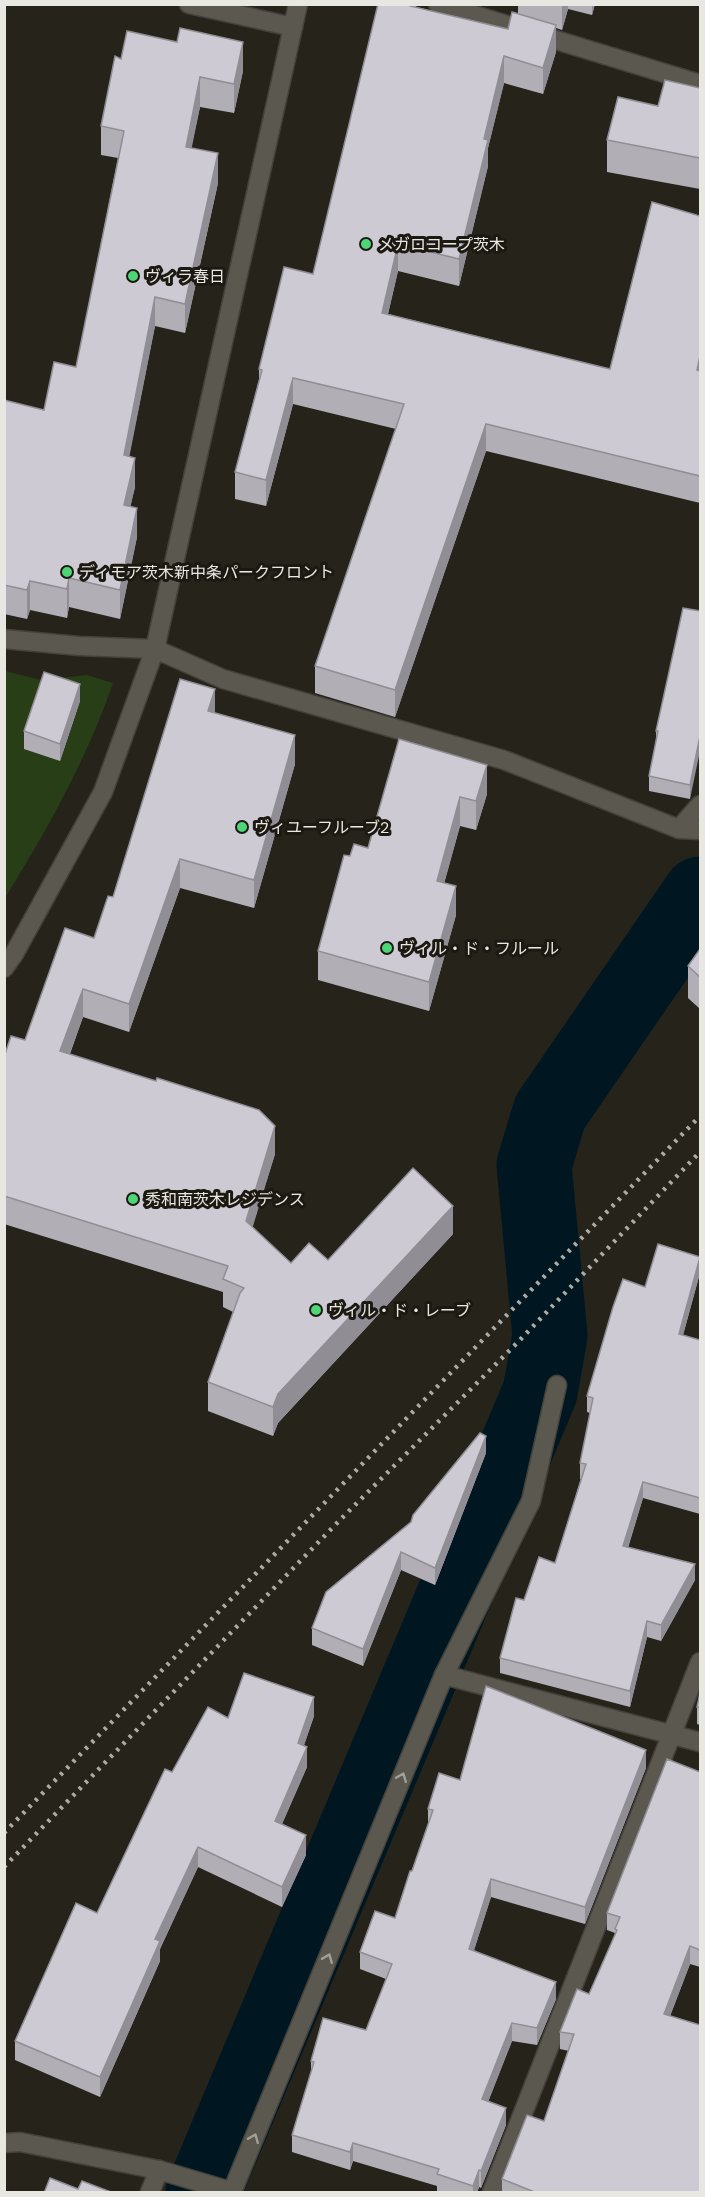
<svg xmlns="http://www.w3.org/2000/svg" width="705" height="2197" font-family="'DM Sans','Noto Sans JP',sans-serif">
<style>
.green{fill:#273e16}
.lines{fill:none;stroke-linecap:round;stroke-linejoin:round}
.river{stroke:#001721;stroke-width:75}
.minor-casing{stroke:#43413b;stroke-width:21}
.minor{stroke:#5b584f;stroke-width:18}
.rail{stroke:#adaba5;stroke-width:4.5;stroke-dasharray:3 6;stroke-linecap:butt}
.wall{fill:#b1aeb6}
.shaded-wall{fill:#908d94}
.building{fill:#cecad4;stroke:#908d94;stroke-width:1.5}
.oneway{stroke:#a2a098}
.poi-dot{fill:#4dd676;stroke:#1c1912;stroke-width:2}
.labels{text-anchor:middle;dominant-baseline:central;stroke-width:6;stroke-linejoin:round;paint-order:stroke}
.poi-label{font-size:16px;fill:#e9e7e2;stroke:#1c1912;text-anchor:start}
</style>
<rect width="100%" height="100%" fill="#26231b"/>
<path class="green" d="M5 671 41 680 87 675 113 683C87 759 47 830 5 898Z"/>
<g class="lines">
<path class="river" d="M203 2192 540 1392 550 1336 534 1165 550 1112 700 894"/>
<defs>
<g id="minor">
<path d="M189 4 293 27"/>
<path d="M438 4 700 84"/>
<path d="M4 639 79 646 155 649 223 679 504 760 679 829 700 830"/>
<path d="M679 829 700 805"/>
<path d="M4 968 14 954 103 792 155 649 298 4"/>
<path d="M444 1675 700 1742"/>
<path d="M4 2143 20 2142 159 2170 233 2192"/>
<path d="M150 2192 159 2170"/>
<path d="M232 2192 444 1675 531 1501 557 1385"/>
<path d="M492 2192 700 1662"/>
</g>
</defs>
<use href="#minor" class="minor-casing"/>
<use href="#minor" class="minor"/>
<g class="rail">
<path d="M4 1833 700 1116"/>
<path d="M4 1867 338 1522 517 1343 700 1152"/>
</g>
</g>
<g class="wall">
<path d="M378 4H417L416 7 508 29 518 13V4H595L592 15 568 9 562 30 556 28V52L543 94 504 83 488 148V166L459 286 398 271 388 314 610 369 700 216V503L486 451 395 717 315 693V666L396 429 293 404 266 506 235 499V472L259 380V369L313 274Z"/>
<path d="M121 59 243 71 234 113 200 107 191 148 218 183 185 333 155 326 129 456 135 487 130 507 137 537 120 619 69 607 67 618 30 610 27 619 4 614V400L44 410 76 367 118 158 101 155V126Z"/>
<path d="M700 88V189L607 172V140L658 106Z"/>
<path d="M700 611 690 799 649 791V776L656 740V731Z"/>
<path d="M80 701 60 761 24 749V731Z"/>
<path d="M215 713 295 764 254 908 180 888 129 1032 83 1017 70 1054 275 1154 252 1227 291 1263 328 1260 453 1234 278 1423 273 1436 208 1411V1382L233 1312 223 1307V1292L4 1224V1057L25 1040 94 938 113 897Z"/>
<path d="M399 739 487 794 476 830 460 826 444 883 456 915 429 1011 318 980V951L350 856 368 848Z"/>
<path d="M700 949V1009L688 998V966Z"/>
<path d="M700 1257V1273L683 1335 700 1340V1514L643 1498 628 1548 695 1580 661 1641 647 1637 630 1707 500 1673V1658L524 1600 555 1563 581 1479H580V1463L590 1413 587 1412V1396L645 1287Z"/>
<path d="M486 1453 435 1585 401 1570 363 1666 312 1645V1628L411 1522Z"/>
<path d="M700 1693V1725L697 1724V1707Z"/>
<path d="M314 1716 304 1745 307 1767 282 1824 306 1855 282 1907 198 1867 160 1949V1961L100 2097 15 2060V2041L97 1913 172 1772 228 1718Z"/>
<path d="M646 1768 585 1924 491 1897 474 1950 556 1999 537 2045 512 2041 488 2102 506 2125 481 2188 479 2187 477 2193H441L437 2191V2186L353 2161 350 2170 292 2152V2135L311 2073V2061L366 2030 386 1979 360 1969V1952L395 1918 428 1824V1809L460 1780Z"/>
<path d="M700 1772V1967L690 1964 670 2016 700 2193H502V2179L544 2121 569 2051 560 2049V2032L589 1994 615 1935V1933L607 1930V1913Z"/>
</g>
<g class="shaded-wall">
<path d="M562 4H568V9L562 30Z"/>
<path d="M592 4H595L592 15Z"/>
<path d="M556 25V52L543 94V68Z"/>
<path d="M243 42V71L234 113V84Z"/>
<path d="M504 56V83L488 148V166L459 286V259L484 139Z"/>
<path d="M200 77V107L186 176V147Z"/>
<path d="M218 153V183L185 333V304Z"/>
<path d="M398 244V271L382 340V313Z"/>
<path d="M155 297V326L124 484V455Z"/>
<path d="M700 356V383L697 370Z"/>
<path d="M293 378V404L266 506V480Z"/>
<path d="M486 424V451L395 717V690Z"/>
<path d="M135 458V487L124 534V505Z"/>
<path d="M137 508V537L120 619V590Z"/>
<path d="M69 578V607L67 618V589Z"/>
<path d="M30 581V610L27 619V590Z"/>
<path d="M80 684V701L60 761V744Z"/>
<path d="M215 689V718L208 711Z"/>
<path d="M295 735V764L254 908V880Z"/>
<path d="M700 736V751L690 799V785Z"/>
<path d="M487 765V794L476 830V801Z"/>
<path d="M460 797V826L437 910V881Z"/>
<path d="M180 859V888L129 1032V1004Z"/>
<path d="M456 886V915L429 1011V982Z"/>
<path d="M83 989V1017L60 1080V1051Z"/>
<path d="M275 1126V1154L246 1249V1221Z"/>
<path d="M453 1206V1234L278 1423 273 1436V1407L278 1394Z"/>
<path d="M700 1257V1273L679 1350V1334Z"/>
<path d="M486 1436V1453L435 1585V1568Z"/>
<path d="M643 1482V1498L623 1562V1546Z"/>
<path d="M401 1552V1570L363 1666V1649Z"/>
<path d="M695 1564V1580L661 1641V1625Z"/>
<path d="M647 1621V1637L630 1707V1691Z"/>
<path d="M314 1697V1716L298 1763V1743Z"/>
<path d="M307 1747V1767L275 1840V1821Z"/>
<path d="M646 1750V1768L585 1924V1907Z"/>
<path d="M306 1835V1855L282 1907V1887Z"/>
<path d="M198 1847V1867L160 1949V1961L100 2097V2077L155 1939Z"/>
<path d="M491 1879V1897L469 1966V1949Z"/>
<path d="M690 1946V1964L664 2032V2014Z"/>
<path d="M556 1982V1999L537 2045V2028Z"/>
<path d="M512 2023V2041L482 2117V2099Z"/>
<path d="M506 2108V2125L481 2188V2171Z"/>
<path d="M353 2143V2161L350 2170V2152Z"/>
<path d="M479 2170V2187L477 2193H473V2186Z"/>
</g>
<g class="building">
<path d="M378 4H410V6L508 29 512 12 556 25 543 68 504 56 484 139 488 140 459 259 398 244 382 313 610 369 652 202 700 216V356L697 370 700 371V476L486 424 395 690 315 666 404 404 293 378 266 480 235 472 262 370 259 369 284 267 313 274Z"/>
<path d="M180 28 243 42 234 84 200 77 186 147 218 153 185 304 155 297 124 455 135 458 124 505 137 508 120 590 69 578 67 589 30 581 27 590 4 585V400L44 410 54 362 76 367 124 131 101 126 115 56 121 59 127 31 177 42Z"/>
<path d="M665 80 700 88V158L607 140 618 97 658 106Z"/>
<path d="M683 608 700 611V736L690 785 649 776 658 731H656Z"/>
<path d="M44 672 80 684 60 744 24 731Z"/>
<path d="M180 679 215 689 208 711 295 735 254 880 180 859 129 1004 83 989 60 1051 156 1081 157 1078 259 1110 275 1126 246 1221 291 1263 309 1243 328 1260 413 1168 453 1206 278 1394 273 1407 208 1382 240 1293 244 1288 223 1279 228 1266 4 1196V1057L11 1036 25 1040 65 928 94 938 108 896 113 897Z"/>
<path d="M399 739 487 765 476 801 460 797 437 881 456 886 429 982 318 951 344 855 350 856 354 844 368 848Z"/>
<path d="M700 949V977L688 966Z"/>
<path d="M658 1244 700 1257 679 1334 700 1340V1498L643 1482 623 1546 695 1564 661 1625 647 1621 630 1691 500 1658 516 1598 524 1600 539 1557 555 1563 586 1464 580 1463 593 1398 587 1396 613 1307 623 1279 645 1287Z"/>
<path d="M480 1433 486 1436 435 1568 401 1552 363 1649 312 1628 326 1592 411 1522 413 1515Z"/>
<path d="M244 1673 314 1697 298 1743 307 1747 275 1821 306 1835 282 1887 198 1847 155 1939 160 1941 100 2077 15 2041 76 1903 97 1913 165 1769 172 1772 208 1707 228 1718Z"/>
<path d="M486 1686 646 1750 585 1907 491 1879 469 1949 556 1982 537 2028 512 2023 482 2099 506 2108 481 2171 479 2170 473 2186 437 2174 439 2169 353 2143 350 2152 292 2135 314 2062 311 2061 323 2018 366 2030 392 1964 360 1952 375 1911 395 1918 410 1871H412L433 1810 428 1809 439 1773 460 1780Z"/>
<path d="M700 1693V1707H697Z"/>
<path d="M667 1759 700 1772V1950L690 1946 664 2014 700 2025V2193H537L502 2179 527 2115 544 2121 574 2034 560 2032 577 1989 589 1994 617 1930 615 1929 620 1917 607 1913Z"/>
<path d="M50 2178 78 2189 82 2181 111 2192 110 2193H44Z"/>
</g>
<defs><path id="oneway-chevron" d="M-2-3.5L2.5 0L-2 3.5" fill="none" stroke-width="1.6" stroke-linecap="round" stroke-linejoin="round" transform="scale(1.5)"/></defs>
<g class="oneway">
<use href="#oneway-chevron" transform="translate(402 1777) rotate(-68)"/>
<use href="#oneway-chevron" transform="translate(328 1958) rotate(-68)"/>
<use href="#oneway-chevron" transform="translate(254 2138) rotate(-68)"/>
</g>
<g class="poi-dot">
<circle cx="366" cy="244" r="6"/>
<circle cx="133" cy="276" r="6"/>
<circle cx="67" cy="572" r="6"/>
<circle cx="242" cy="827" r="6"/>
<circle cx="387" cy="948" r="6"/>
<circle cx="133" cy="1199" r="6"/>
<circle cx="316" cy="1310" r="6"/>
</g>
<g class="labels">
<g class="poi-label">
<text x="378" y="244">メガロコープ茨木</text>
<text x="145" y="276">ヴィラ春日</text>
<text x="79" y="572">ディモア茨木新中条パークフロント</text>
<text x="254" y="827">ヴィユーフルーブ2</text>
<text x="399" y="948">ヴィル・ド・フルール</text>
<text x="145" y="1199">秀和南茨木レジデンス</text>
<text x="328" y="1310">ヴィル・ド・レーブ</text>
</g>
</g>
<rect width="705" height="2197" fill="none" stroke="#e9e7e2" stroke-width="12"/>
</svg>
